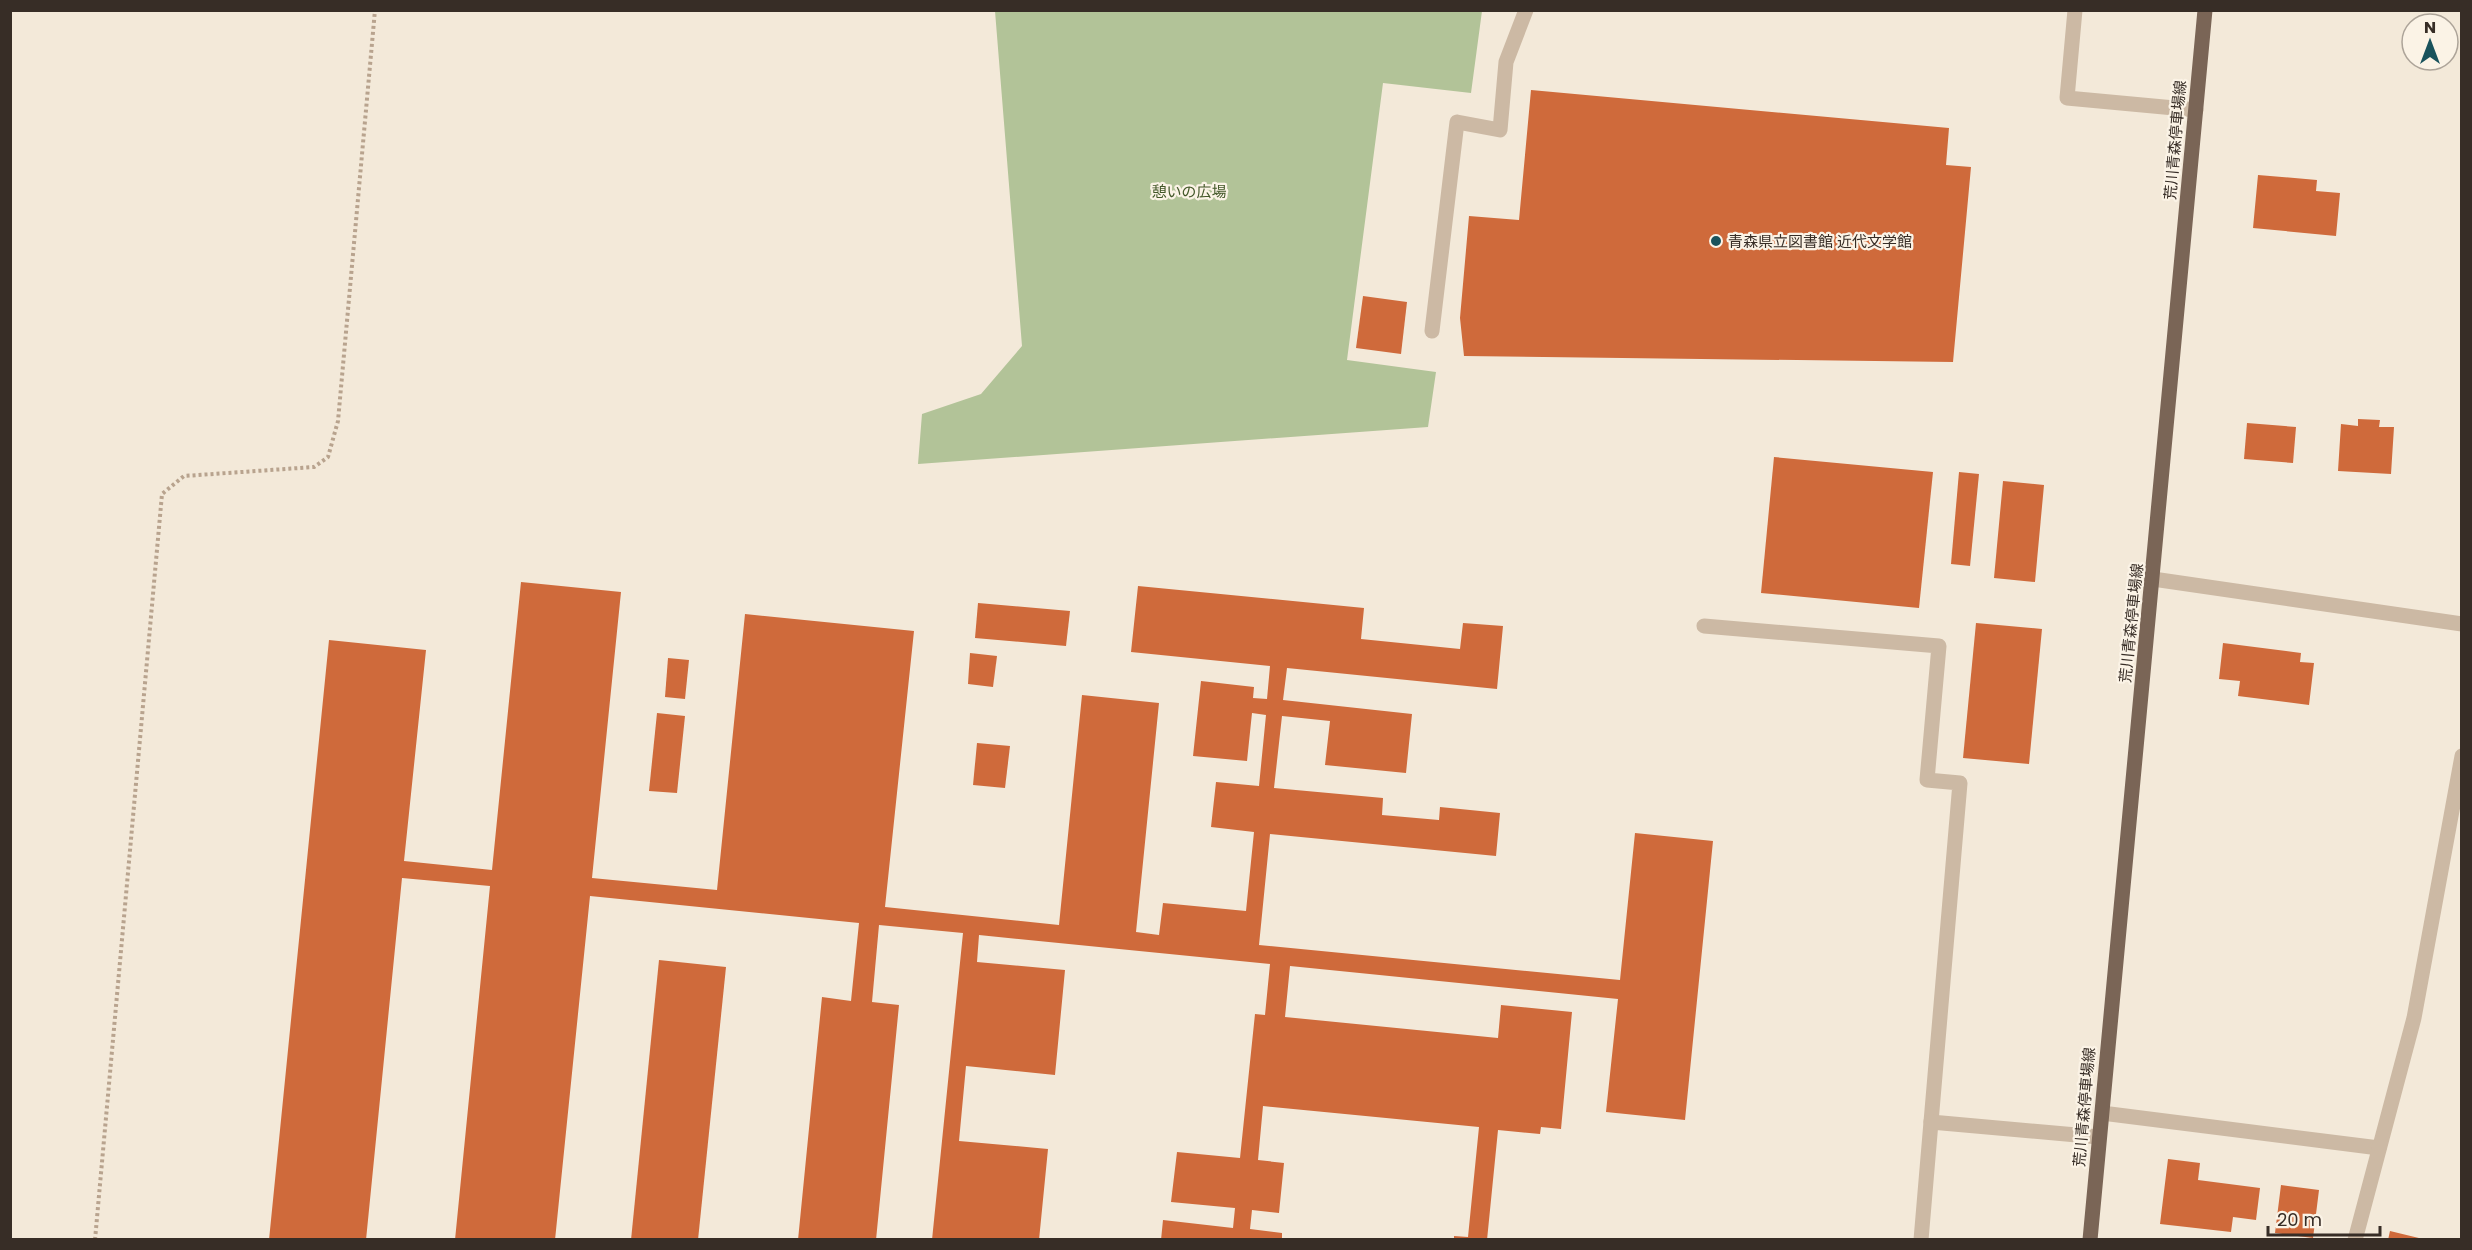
<svg xmlns="http://www.w3.org/2000/svg" width="2472" height="1250" font-family="Poppins,'Noto Sans JP',sans-serif">
<style>
.green{fill:#b2c398}
.building{fill:#cf6a3b}
.lines{fill:none;stroke-linecap:round;stroke-linejoin:round}
.path{stroke:#b8a38e;stroke-width:4;stroke-dasharray:3 3;stroke-linecap:butt}
.minor{stroke:#ccb9a4;stroke-width:15}
.major{stroke:#7a6556;stroke-width:15}
.poi-dot{fill:#19525c;stroke:#fbf3e6;stroke-width:2}
.labels{text-anchor:middle;dominant-baseline:central;stroke-width:4.5;stroke-linejoin:round;paint-order:stroke}
.street-label{font-size:15px;fill:#372d26;stroke:#fbf3e6}
.park-label{font-size:15px;fill:#425728;stroke:#fbf3e6}
.poi-label{font-size:15px;fill:#372d26;stroke:#fbf3e6;text-anchor:start}
</style>
<rect width="100%" height="100%" fill="#f3e9d9"/>
<path class="green" d="M995 11H1482L1471 93 1383 83 1347 360 1436 372 1428 427 918 464 922 414 981 394 1022 346Z"/>
<g class="building">
<path d="M1531 90 1949 128 1946 165 1971 167 1953 362 1464 356 1460 318 1469 216 1519 220Z"/>
<path d="M2258 175 2317 180 2316 191 2340 193 2336 236 2253 228Z"/>
<path d="M1363 296 1407 302 1401 354 1356 348Z"/>
<path d="M2358 419 2380 420 2379 427H2394L2391 474 2338 471 2341 424 2358 426Z"/>
<path d="M2247 423 2296 427 2293 463 2244 459Z"/>
<path d="M1774 457 1933 472 1919 608 1761 593Z"/>
<path d="M1959 472 1979 474 1970 566 1951 564Z"/>
<path d="M2003 481 2044 485 2035 582 1994 578Z"/>
<path d="M521 582 621 592 592 878 717 890 745 614 914 631 885 907 1059 925 1082 695 1159 703 1136 932 1159 935 1163 903 1246 911 1254 832 1211 827 1216 782 1259 786 1266 715 1252 713 1247 761 1193 756 1201 681 1254 687 1253 698 1267 699 1270 666 1131 652 1138 586 1364 608 1361 639 1460 649 1463 623 1503 626 1497 689 1287 668 1283 700 1412 714 1406 773 1325 765 1330 721 1282 716 1274 788 1383 798 1382 815 1439 820 1440 807 1500 813 1496 856 1270 834 1259 945 1620 980 1635 833 1713 841 1685 1120 1606 1112 1618 999 1290 966 1285 1017 1498 1038 1501 1005 1572 1012 1561 1129 1541 1127 1540 1134 1498 1130 1487 1240H1454V1236L1468 1237 1479 1127 1263 1106 1258 1160 1284 1163 1279 1213 1252 1210 1250 1229 1282 1233V1240H1161L1163 1220 1233 1228 1235 1208 1171 1202 1177 1152 1240 1158 1255 1014 1265 1015 1270 964 979 935 977 962 1065 970 1055 1075 966 1066 959 1141 1048 1149 1039 1240H932L963 933 879 925 872 1002 899 1005 876 1240H798L822 997 851 1001 859 923 590 896 555 1240H455L490 886 402 878 366 1240H269L329 640 426 650 404 861 492 870Z"/>
<path d="M978 603 1070 611 1066 646 975 638Z"/>
<path d="M1976 623 2042 629 2029 764 1963 758Z"/>
<path d="M2223 643 2301 653 2300 662 2314 663 2309 705 2238 696 2240 681 2219 679Z"/>
<path d="M970 653 997 656 993 687 968 684Z"/>
<path d="M668 658 689 660 685 699 665 697Z"/>
<path d="M657 713 685 716 677 793 649 791Z"/>
<path d="M977 743 1010 746 1005 788 973 785Z"/>
<path d="M659 960 726 967 698 1240H631Z"/>
<path d="M2168 1159 2200 1163 2198 1180 2260 1188 2256 1220 2233 1217 2231 1232 2160 1224Z"/>
<path d="M2281 1185 2319 1190 2313 1238 2275 1233Z"/>
<path d="M2390 1231 2423 1239V1240H2388Z"/>
</g>
<g class="lines">
<path class="path" d="M95 1240 162 494 184 476 314 467 328 457 338 421 375 10"/>
<g class="minor">
<path d="M2075 10 2067 98 2196 110"/>
<path d="M1432 331 1457 122 1500 130 1506 62 1526 10"/>
<path d="M2153 579 2462 624"/>
<path d="M1704 626 1939 646 1927 780 1960 783 1931 1122"/>
<path d="M2102 1113 2379 1148"/>
<path d="M1921 1240 1931 1122 2099 1137"/>
<path d="M2355 1240 2414 1018 2462 756"/>
</g>
<path class="major" d="M2090 1240 2205 10"/>
</g>
<circle class="poi-dot" cx="1716" cy="241" r="6"/>
<g class="labels">
<g class="street-label">
<text transform="translate(2175 140) rotate(-85)">荒川青森停車場線</text>
<text transform="translate(2131 623) rotate(-84)">荒川青森停車場線</text>
<text transform="translate(2084 1107) rotate(-85)">荒川青森停車場線</text>
</g>
<g class="park-label">
<text x="1189" y="191">憩いの広場</text>
</g>
<g class="poi-label">
<text x="1728" y="241">青森県立図書館 近代文学館</text>
</g>
</g>
<rect width="2472" height="1250" fill="none" stroke="#372d26" stroke-width="24"/>
<g transform="translate(2430 42)"><circle r="28" fill="#fbf3e6" stroke="#ada499" stroke-width="1.5"/>
<path d="M0-4.5L10 22L0 15L-10 22Z" fill="#19525c"/>
<text y="-9" font-size="16" font-weight="bold" text-anchor="middle" fill="#372d26">N</text>
</g>
<path d="M2268 1226v9h112v-9" fill="none" stroke="#372d26" stroke-width="3"/>
<text x="2277" y="1226" font-size="18" fill="#372d26" stroke="#fbf3e6" stroke-width="4.5" paint-order="stroke">20 m</text>
</svg>
